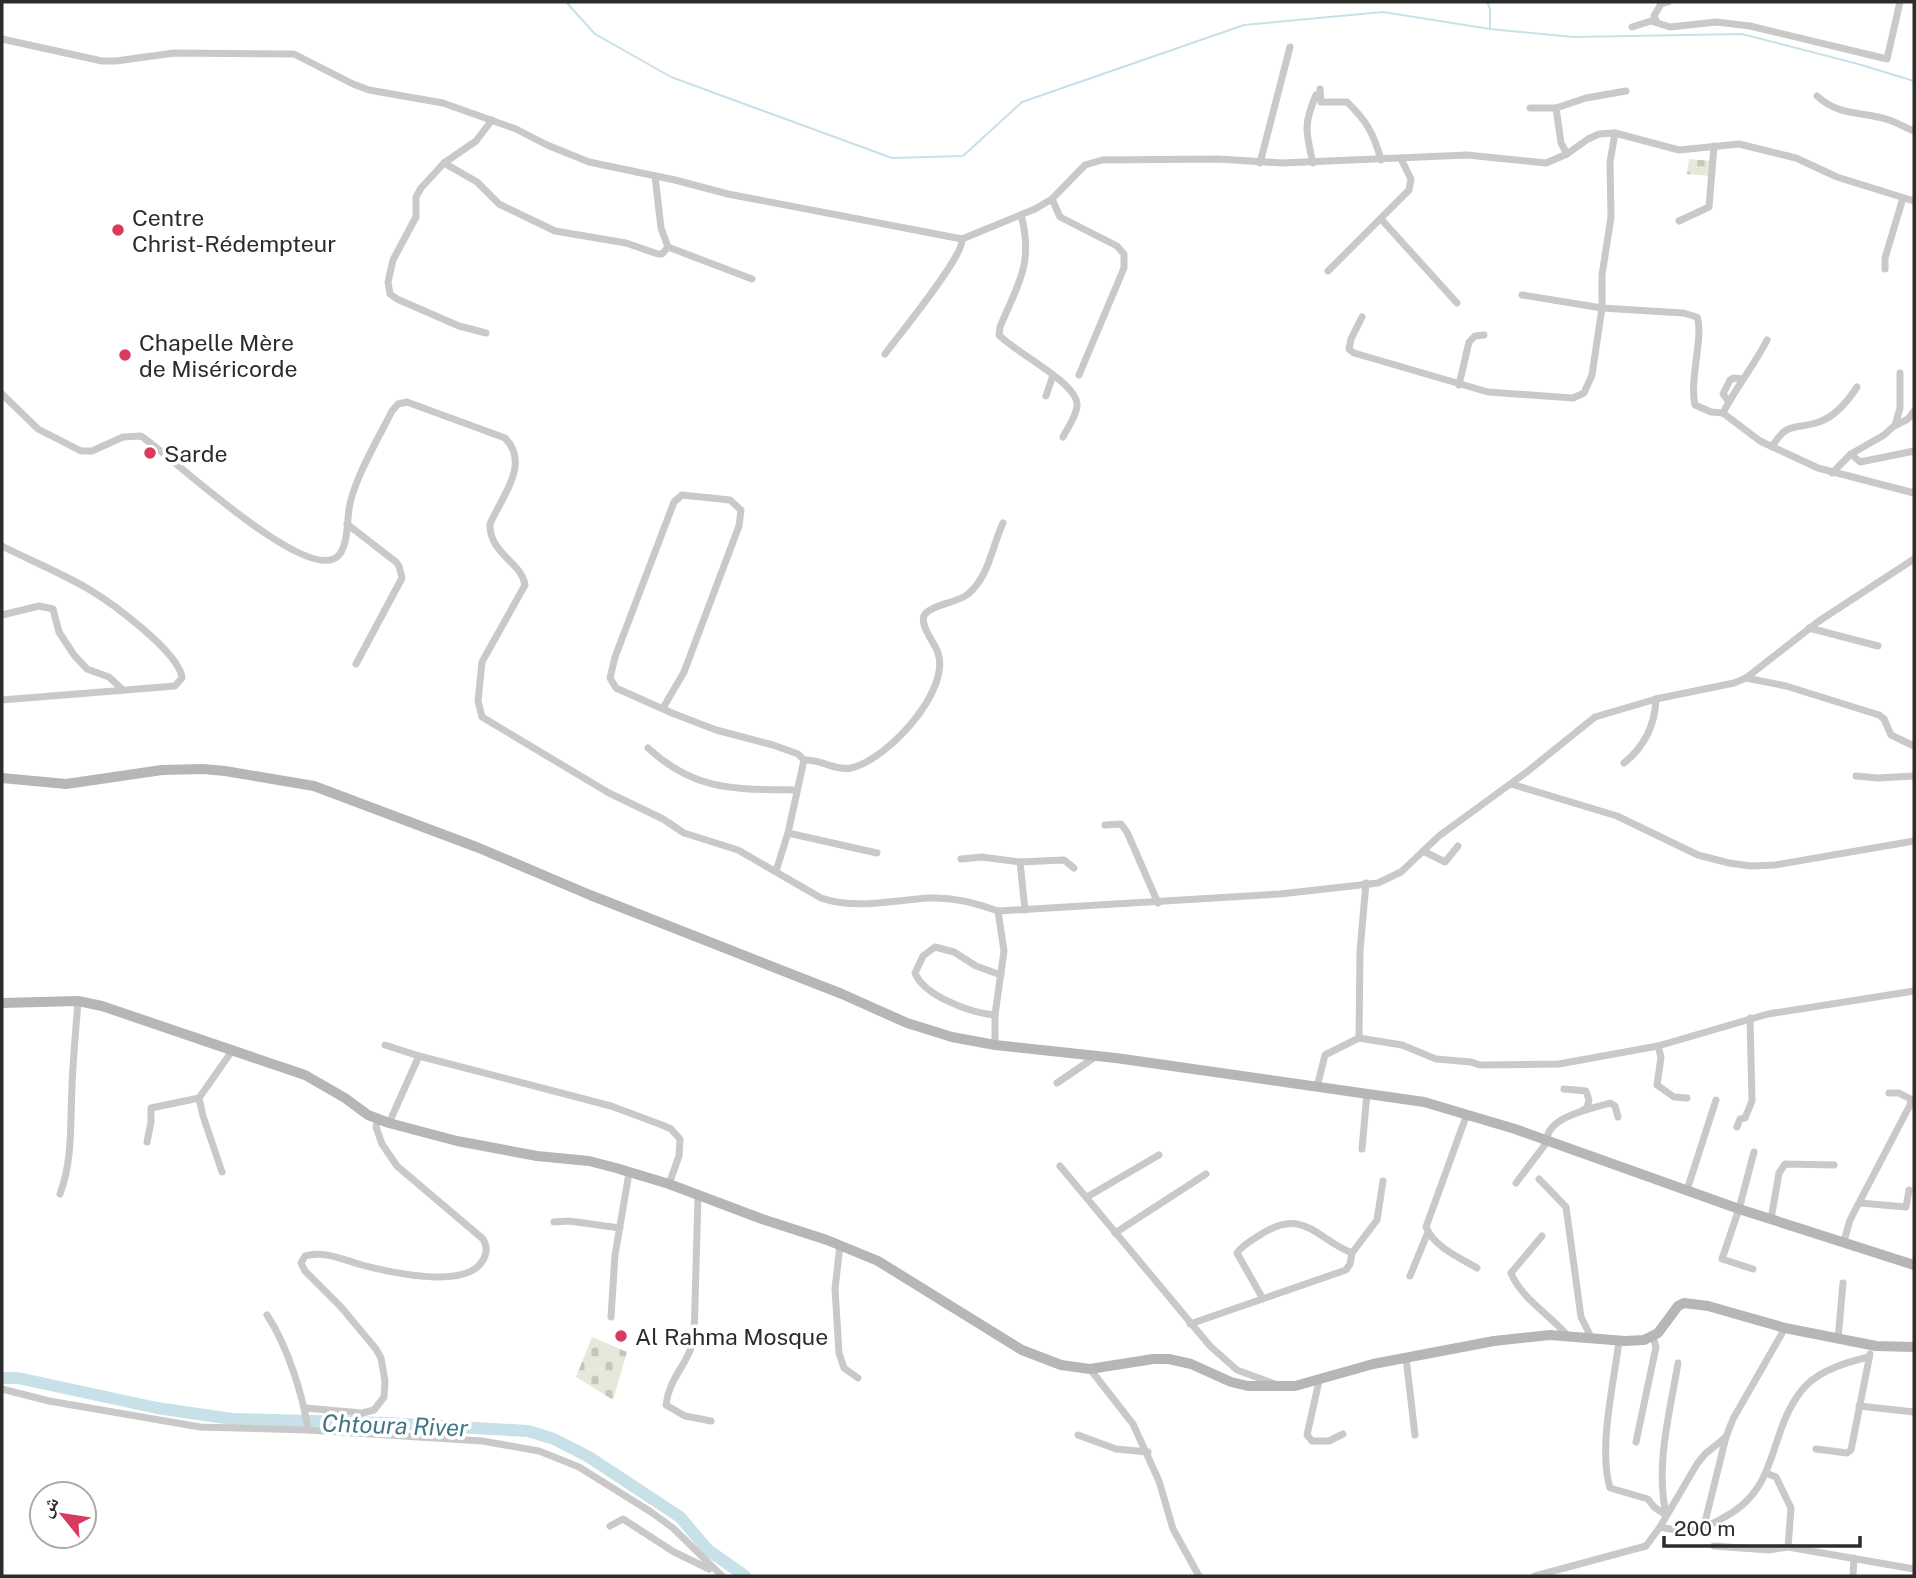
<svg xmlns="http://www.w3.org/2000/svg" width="1916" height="1578" font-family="'Public Sans','Noto Naskh Arabic',sans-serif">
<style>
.cemetery{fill:url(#cemetery-stones)}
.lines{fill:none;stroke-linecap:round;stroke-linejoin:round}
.stream{stroke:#c8e0e8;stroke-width:2}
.river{stroke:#c8e0e8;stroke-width:12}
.street{stroke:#c9c9c9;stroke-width:7}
.secondary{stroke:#b6b6b6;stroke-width:10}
.poi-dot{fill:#d73b5d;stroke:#fff;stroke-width:2.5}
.labels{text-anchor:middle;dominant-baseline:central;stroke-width:7;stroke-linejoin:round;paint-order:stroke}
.poi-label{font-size:23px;fill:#2c2c2c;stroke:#fff;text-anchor:start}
.water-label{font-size:24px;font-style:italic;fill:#417687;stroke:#fff}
</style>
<defs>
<pattern id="cemetery-stones" width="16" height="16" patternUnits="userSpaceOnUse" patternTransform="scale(1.75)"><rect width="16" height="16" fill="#e4e9da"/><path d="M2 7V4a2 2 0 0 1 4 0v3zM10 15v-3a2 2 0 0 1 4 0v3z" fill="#c4c8bb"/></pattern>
</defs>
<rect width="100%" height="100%" fill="#fff"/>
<g class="cemetery">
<path d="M1689 159 1712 161 1711 176 1687 174Z"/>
<path d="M592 1337 627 1352 613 1400 576 1377Z"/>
</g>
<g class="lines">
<g class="stream">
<path d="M566 2 595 34 671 77 892 158 963 156 1022 102 1244 25 1383 12 1490 29 1573 37 1742 34 1858 64 1914 81"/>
<path d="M1487 2 1490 9V28"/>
</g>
<path class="river" d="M2 1378H18L157 1408 232 1419 386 1423 528 1431 554 1439 589 1457 680 1517 708 1550 745 1576"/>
<g class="street">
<path d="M1657 22 1654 16 1661 4 1668 2"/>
<path d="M1632 27 1651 21 1670 27 1716 22 1750 26 1887 59 1900 2"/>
<path d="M2 39 102 61H116L174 53 294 54 353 84 369 90 443 103 516 129 547 145 589 162 675 180 728 194 962 239 1035 209 1052 199 1085 165 1102 160 1218 159 1282 163 1467 155 1546 163 1567 154 1588 139 1599 134 1615 133 1679 150 1739 144 1796 158 1837 177 1914 201"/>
<path d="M1320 89 1321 102H1347C1366 120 1374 134 1381 160"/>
<path d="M1817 96C1840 117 1862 111 1889 120 1898 123 1906 128 1914 131"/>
<path d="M1530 108H1556"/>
<path d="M1615 133 1610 162 1611 217 1602 275V308L1683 313 1697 317C1704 336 1689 380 1695 405L1711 412 1723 413 1760 441 1818 468 1914 493"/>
<path d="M1567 154 1561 143 1556 108 1586 98 1626 91"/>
<path d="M444 163 477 182 499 204 555 231 626 243 658 254H662L668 247"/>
<path d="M1260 163 1290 47"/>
<path d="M1313 163C1306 132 1303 125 1316 95"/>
<path d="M655 176 661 228 668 247 752 279"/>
<path d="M1052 199 1060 217 1117 246 1124 254V268L1079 375"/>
<path d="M1021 215C1034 263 1018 284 1000 327L999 335C1014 352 1079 383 1077 406 1076 417 1068 427 1063 437"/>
<path d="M1381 219 1457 303"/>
<path d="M1679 221 1709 207 1714 146"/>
<path d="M1885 269V258L1903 198"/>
<path d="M1328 271 1409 190 1411 179 1401 159"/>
<path d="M1362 317 1351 339 1349 349 1354 353 1488 392 1573 398 1584 393 1592 375 1602 308 1522 295"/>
<path d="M486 333 459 326 397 299 390 294 388 282 393 260 416 217V197L421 188 444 163 476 141 492 120"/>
<path d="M885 354C899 335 965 255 962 239"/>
<path d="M1459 385 1469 342 1475 336 1484 335"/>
<path d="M2 394 38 429 81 451H92L123 437 141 436C169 454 310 589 339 555 348 544 347 523 349 509 353 481 379 437 392 411L398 404 407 402 505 438C531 464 501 498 490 524 489 554 522 562 525 585L482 662 478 701 482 717 609 793 663 819 684 833 738 850 821 898C855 910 894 900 929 898 954 897 975 903 998 911L1280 894 1378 883 1401 872 1439 836 1528 771 1595 717 1656 699 1734 683 1746 678 1819 621 1914 559"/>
<path d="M1046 396 1053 375"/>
<path d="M1729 402 1723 394 1730 380 1734 378 1742 379"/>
<path d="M1723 413C1736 387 1754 366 1767 340"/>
<path d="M1896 425 1908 419 1914 411"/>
<path d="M1772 447C1787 421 1795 430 1819 422 1836 416 1848 401 1857 387"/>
<path d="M1851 454 1860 462 1914 451"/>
<path d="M1832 473 1851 454 1884 435 1895 425 1900 408V373"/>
<path d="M347 524 396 562 399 566 402 578 356 664"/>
<path d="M2 546C31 561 62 573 90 590 112 603 180 653 182 678L175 686 2 700"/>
<path d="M2 615 39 606 53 609 59 632 74 655 87 669 109 677 123 690"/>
<path d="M1809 628 1878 646"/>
<path d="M1746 678 1786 686 1879 715 1884 719 1891 735 1914 746"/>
<path d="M663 708 684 672 739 526 741 510 730 500 682 495 674 502 615 657 610 678 616 688 672 713 716 730 773 745 798 754 804 760"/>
<path d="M648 748C696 792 735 789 796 790"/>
<path d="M1624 763C1644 747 1655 725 1656 699"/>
<path d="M1856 776 1878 778 1914 776"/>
<path d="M1511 784 1617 816 1698 855 1729 863 1750 866 1775 865 1914 841"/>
<path d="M1105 825 1121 824 1127 832 1158 903"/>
<path d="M788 833 877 853"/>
<path d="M1423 851 1445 862 1458 846"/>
<path d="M961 859 982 857 1020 862 1025 910"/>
<path d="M1020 862 1064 860 1074 868"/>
<path d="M776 871 788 833 804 760C821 759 835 771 851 768 887 760 951 691 938 653 935 643 918 624 925 614 933 604 958 603 968 594 989 577 992 546 1003 523"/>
<path d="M995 1015C971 1013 924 996 915 973L923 956 935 947 954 952 976 966 1001 975"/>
<path d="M1359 1038 1402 1045 1436 1059 1471 1062 1480 1065 1559 1064 1658 1046 1768 1014 1914 991"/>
<path d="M385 1045 419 1056 389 1123"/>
<path d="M995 1045V1015L1004 951 998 911"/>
<path d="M1658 1046 1661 1057 1657 1085 1674 1097 1687 1098"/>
<path d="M419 1056 611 1106 662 1125 671 1129 680 1139 679 1156 669 1184"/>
<path d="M1057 1083 1095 1057"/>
<path d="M1317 1087 1325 1055 1359 1038 1360 951 1366 883"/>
<path d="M1564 1089 1586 1091 1589 1100 1587 1108 1583 1110"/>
<path d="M1889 1093H1899L1914 1101"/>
<path d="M1467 1114 1426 1227C1434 1247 1460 1258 1477 1268"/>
<path d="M1737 1127 1740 1119 1745 1118 1752 1101 1750 1018"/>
<path d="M147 1142 151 1122V1108L199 1098"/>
<path d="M1362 1149 1367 1093"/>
<path d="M1060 1166 1210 1346 1237 1370 1275 1384"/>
<path d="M222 1172 203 1116 199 1098 232 1051"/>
<path d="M1539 1179 1566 1207 1581 1317 1592 1339"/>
<path d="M1516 1183 1547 1142C1545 1117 1591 1109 1610 1103L1615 1106 1618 1117"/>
<path d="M1687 1190 1716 1100"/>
<path d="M60 1194C73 1159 70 1124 72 1087 73 1058 76 1029 78 1001"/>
<path d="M698 1195 694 1339C688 1365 669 1377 666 1405L685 1416 711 1421"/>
<path d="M1087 1197 1159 1155"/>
<path d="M1860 1203 1906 1207 1909 1190"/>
<path d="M1771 1219 1779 1173 1785 1164 1834 1165"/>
<path d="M554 1222 569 1221 620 1228"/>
<path d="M1115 1233 1206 1174"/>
<path d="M1542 1236 1511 1273C1521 1298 1550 1315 1567 1335"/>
<path d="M1844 1241 1850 1220 1910 1105 1911 1099"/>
<path d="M840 1245 835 1289 839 1353 844 1368 858 1378"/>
<path d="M1352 1253 1377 1220 1383 1181"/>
<path d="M1753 1269 1722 1259 1739 1209 1754 1152"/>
<path d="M1410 1276 1428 1232"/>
<path d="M267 1315C287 1345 303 1395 308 1430"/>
<path d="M611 1317 615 1255 629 1173"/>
<path d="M1190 1324 1346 1270 1350 1264 1352 1253C1316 1239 1305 1208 1263 1233 1254 1239 1243 1244 1237 1253L1263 1299"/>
<path d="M1838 1339 1843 1283"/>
<path d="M1619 1341C1614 1382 1599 1444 1609 1484L1610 1488 1648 1499 1654 1507 1666 1515"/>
<path d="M1406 1358 1415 1435"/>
<path d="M1090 1369 1133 1424 1159 1481 1173 1529 1199 1576"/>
<path d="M1319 1381 1307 1435 1312 1441H1329L1343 1434"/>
<path d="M2 1389 49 1401 200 1427 308 1430 482 1441 539 1451 579 1467 651 1512 673 1528 722 1576"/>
<path d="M1859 1406 1914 1412"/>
<path d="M305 1408 362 1413 374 1410 384 1397 385 1381 381 1358 376 1349 341 1307 305 1271 301 1263 305 1256C323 1250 344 1260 362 1265 389 1272 462 1289 481 1263 487 1255 488 1247 483 1239L397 1166 382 1144 376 1127 378 1119"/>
<path d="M1078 1435 1116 1449 1148 1452"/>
<path d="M1636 1442 1656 1347 1653 1337"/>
<path d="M1816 1449 1847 1453 1851 1450 1870 1354"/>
<path d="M1766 1473 1776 1477 1791 1508 1788 1547"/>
<path d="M1666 1514C1655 1465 1670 1412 1678 1363"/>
<path d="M1705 1522 1726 1437"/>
<path d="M610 1526 623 1519 674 1552 709 1569"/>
<path d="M1660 1527C1689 1533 1695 1533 1721 1519 1781 1490 1766 1435 1802 1390 1817 1371 1846 1362 1869 1357"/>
<path d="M1714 1546 1769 1550 1788 1547 1914 1569"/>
<path d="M1535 1576 1646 1546 1660 1527 1697 1464 1705 1454 1726 1437 1733 1419 1785 1328"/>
<path d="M1853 1576 1854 1558"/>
</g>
<g class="secondary">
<path d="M2 778 66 784 162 770 203 769 225 771 314 786 479 848 590 895 842 994 907 1023 952 1037 995 1045 1116 1058 1424 1102 1515 1129 1739 1209 1914 1265"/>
<path d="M2 1003 78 1001 102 1006 305 1075 345 1098 368 1115 389 1123 457 1141 537 1156 589 1161 616 1168 669 1184 762 1219 827 1240 878 1261 1022 1350 1061 1365 1090 1369 1153 1359H1169L1191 1364 1231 1382 1248 1386H1295L1373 1364 1494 1341 1550 1335 1625 1341 1644 1340 1658 1333 1678 1306 1684 1303 1708 1306 1785 1328 1876 1346 1914 1347"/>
</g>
</g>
<g class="poi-dot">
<circle cx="118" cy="230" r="7"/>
<circle cx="125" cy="355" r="7"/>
<circle cx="150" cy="453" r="7"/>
<circle cx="621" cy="1336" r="7"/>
</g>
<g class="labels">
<g class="poi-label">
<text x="132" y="217">Centre<tspan x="132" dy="26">Christ-Rédempteur</tspan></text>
<text x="139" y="342">Chapelle Mère<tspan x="139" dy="26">de Miséricorde</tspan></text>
<text x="164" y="453">Sarde</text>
<text x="635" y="1336">Al Rahma Mosque</text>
</g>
<g class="water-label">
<text transform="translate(395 1425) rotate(2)">Chtoura River</text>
</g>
</g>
<rect width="1916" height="1578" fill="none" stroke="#2c2c2c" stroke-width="7"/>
<g transform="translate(63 1515) rotate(300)"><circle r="33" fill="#ffffff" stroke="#ababab" stroke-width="2"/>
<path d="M0-5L12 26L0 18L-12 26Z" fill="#d73b5d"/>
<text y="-10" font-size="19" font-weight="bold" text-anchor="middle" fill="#2c2c2c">ش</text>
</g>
<path d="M1664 1536v10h196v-10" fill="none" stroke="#2c2c2c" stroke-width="3.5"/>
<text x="1674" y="1536" font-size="21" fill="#2c2c2c" stroke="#ffffff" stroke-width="5" paint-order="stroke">200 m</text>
</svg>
